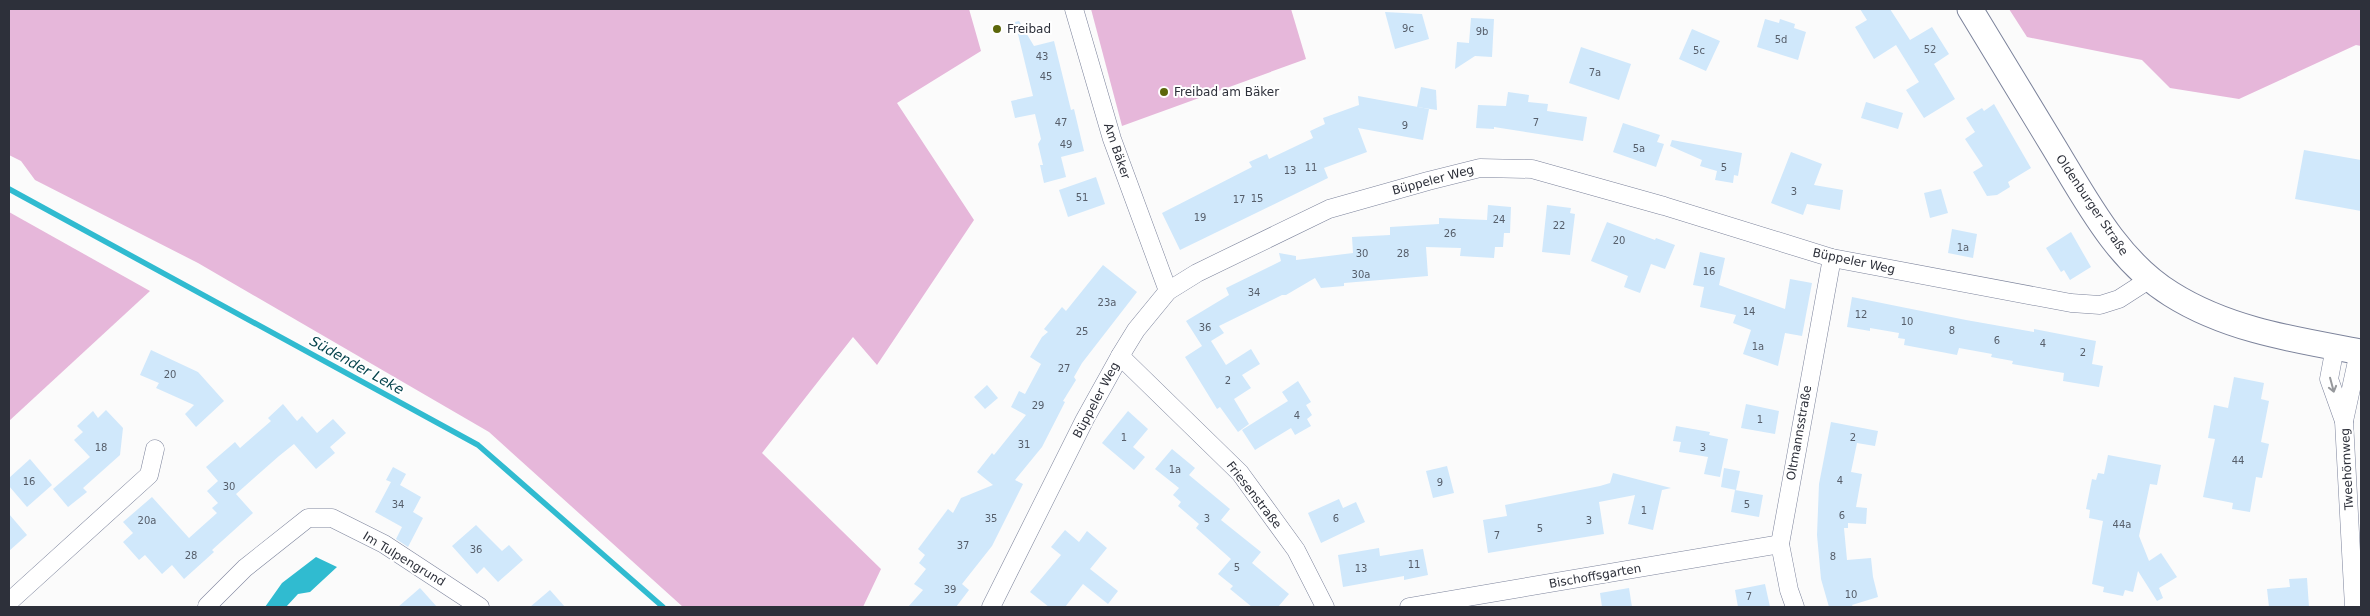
<svg xmlns="http://www.w3.org/2000/svg" width="2370" height="616" font-family="'DejaVu Sans',sans-serif">
<style>
.green{fill:#e6b7da}
.water{fill:#30bbd0}
.lines{fill:none;stroke-linecap:round;stroke-linejoin:round}
.stream{stroke:#30bbd0;stroke-width:5.5}
.building{fill:#d0e8fb}
.minor-casing{stroke:#7c839b;stroke-width:19}
.secondary-casing{stroke:#7c839b;stroke-width:27}
.minor{stroke:#fff;stroke-width:18}
.secondary{stroke:#fff;stroke-width:25}
.oneway{stroke:#96989c}
.poi-dot{fill:#5c670b;stroke:#fff;stroke-width:2}
.labels{text-anchor:middle;dominant-baseline:central;stroke-width:4;stroke-linejoin:round;paint-order:stroke}
.number-label{font-size:10px;fill:#565e6a}
.poi-label{font-size:12px;fill:#2d303a;stroke:#fff;text-anchor:start}
.street-label{font-size:12px;fill:#2d303a;stroke:#fff}
.water-label{font-size:14px;font-style:italic;fill:#05434c;stroke:#fff}
</style>
<rect width="100%" height="100%" fill="#fbfbfb"/>
<g class="green">
<path d="M9 9H969L981 51 897 103 974 220 877 365 853 337 762 453 881 569 863 607H683L489 432 198 263 35 180 21 161 9 155Z"/>
<path d="M1091 9H1291L1306 59 1122 126Z"/>
<path d="M2009 9H2361V46L2356 45 2239 99 2170 88 2142 60 2027 37Z"/>
<path d="M9 212 150 291 9 421Z"/>
</g>
<path class="water" d="M316 557 337 567 310 592 298 594 286 607H265L282 583Z"/>
<g class="lines">
<path class="stream" d="M9 189 478 445 663 607"/>
</g>
<g class="building">
<path d="M1860 9H1890L1910 40 1932 27 1949 54 1934 64 1955 99 1924 118 1906 90 1919 82 1896 45 1874 59 1855 27 1867 20Z"/>
<path d="M1385 12 1422 14 1429 39 1395 49Z"/>
<path d="M1471 18 1494 19 1492 57 1475 56 1455 69 1457 42 1469 43Z"/>
<path d="M1765 19 1779 23 1780 19 1795 24 1794 28 1806 32 1798 60 1757 47Z"/>
<path d="M1019 21 1034 46 1054 41 1071 110 1074 109 1084 151 1061 157 1066 177 1044 183 1040 165H1043L1038 144 1041 139 1035 114 1015 118 1011 101 1033 96 1015 22Z"/>
<path d="M1692 29 1720 41 1706 71 1679 59Z"/>
<path d="M1581 47 1631 64 1619 100 1569 83Z"/>
<path d="M1421 87 1436 90 1437 110 1417 107Z"/>
<path d="M1508 92 1529 95 1528 102 1548 104 1547 111 1587 117 1583 141 1494 127V129L1476 128 1478 105 1506 106Z"/>
<path d="M1358 96 1429 109 1423 140 1358 128 1367 152 1324 168 1328 178 1180 250 1162 213 1252 167 1249 162 1267 154 1269 159 1313 138 1310 131 1325 124 1323 118 1359 105Z"/>
<path d="M1866 102 1903 113 1898 129 1861 118Z"/>
<path d="M1994 104 2031 168 2008 182 2010 187 1997 195 1987 196 1973 172 1983 166 1965 139 1975 132 1966 118 1982 108 1984 111Z"/>
<path d="M1623 123 1660 135 1657 142 1664 144 1656 167 1613 152Z"/>
<path d="M1672 140 1742 153 1738 176 1734 175 1733 183 1715 180 1717 171 1700 166 1702 160 1670 146Z"/>
<path d="M2304 150 2361 160V211L2295 199Z"/>
<path d="M1791 152 1822 164 1814 185 1843 190 1840 210 1807 204 1803 215 1771 203Z"/>
<path d="M1096 177 1105 204 1068 217 1059 190Z"/>
<path d="M1941 189 1948 213 1930 218 1924 193Z"/>
<path d="M1488 205 1511 207 1510 233H1504L1503 247H1495L1494 258 1460 256 1461 248 1426 247 1428 276 1344 283V286L1321 288 1315 278 1286 295H1282L1219 326 1224 333 1211 341 1226 365 1251 349 1260 364 1242 375 1251 388 1234 399 1249 424 1238 432 1220 407 1217 409 1185 357 1202 346 1186 321 1229 295 1226 288 1281 261 1279 253 1296 256V260L1353 253 1352 237 1390 235V227L1439 224V218L1487 220Z"/>
<path d="M1547 205 1571 208 1570 213 1575 214 1570 255 1542 252Z"/>
<path d="M1607 222 1655 240 1656 238 1675 245 1665 269 1651 264 1640 293 1624 287 1628 276 1591 261Z"/>
<path d="M1952 229 1977 234 1973 258 1948 253Z"/>
<path d="M2071 232 2091 267 2070 280 2064 270 2061 272 2046 248Z"/>
<path d="M1700 252 1725 258 1719 285 1785 309 1790 279 1812 283 1802 336 1785 333 1778 366 1743 354 1751 330 1733 323 1736 315 1700 307 1704 287 1693 285Z"/>
<path d="M1103 265 1137 292 1082 363 1074 377 1076 380 1063 401 1065 402 1042 447 1015 480 1023 484 992 546 962 584 969 590 956 607H908L923 590 914 584 926 569 919 563 925 555 918 549 948 509 953 513 961 498 993 485 977 472 992 453 994 455 1026 415 1011 407 1019 391 1025 394 1041 364 1030 357 1042 337 1048 332 1044 329 1062 307 1066 311Z"/>
<path d="M1852 297 1966 320 2034 332V329L2096 341 2092 364 2103 366 2099 387 2063 381 2064 373 2012 364 2013 361 1991 357 1992 354 1959 348 1957 355 1936 351 1904 345 1905 339 1898 338 1899 333 1870 328V331L1847 327Z"/>
<path d="M151 350 198 372 224 401 196 427 185 414 194 405 156 388 159 383 140 375Z"/>
<path d="M2234 377 2264 383 2261 399 2269 401 2261 442 2269 444 2262 478 2256 477 2250 512 2232 509 2233 503 2203 497 2215 439 2208 438 2214 405 2228 408Z"/>
<path d="M1298 381 1311 402 1306 405 1312 415 1307 419 1311 426 1295 435 1291 428 1255 450 1242 430 1288 401 1282 392Z"/>
<path d="M987 385 998 398 985 409 974 397Z"/>
<path d="M283 404 297 421 302 416 317 433 333 419 346 433 330 447 335 453 316 469 294 444 279 456 236 494 253 513 212 550 214 552 184 579 172 565 162 574 145 555 139 560 123 542 133 533 123 522 152 497 189 538 217 513 212 508 218 503 207 491 218 481 206 467 235 442 240 448 271 421 268 418Z"/>
<path d="M1746 404 1779 411 1775 434 1741 428Z"/>
<path d="M106 410 123 428 120 455 83 488 87 492 68 507 53 489 90 457 74 440 83 432 77 426 93 411 98 418Z"/>
<path d="M1128 411 1148 429 1133 447 1145 457 1134 470 1102 443Z"/>
<path d="M1831 422 1878 431 1875 446 1857 443 1851 472 1862 474 1856 507 1867 508 1866 524 1848 523V528H1844L1847 560 1871 558 1873 577 1878 597 1852 605 1853 607H1829L1821 579 1817 535 1819 484Z"/>
<path d="M1676 426 1710 432 1709 435 1728 439 1720 477 1704 474 1708 457 1679 452 1681 442 1673 441Z"/>
<path d="M1172 449 1195 468 1189 475 1230 509 1221 520 1261 552 1252 563 1289 594 1278 607H1252L1230 589 1233 586 1218 574 1231 559 1196 528 1199 524 1178 506 1181 502 1173 495 1179 488 1155 469Z"/>
<path d="M2108 455 2161 465 2157 485 2150 484 2139 536 2149 561 2161 553 2177 577 2159 588 2163 598 2157 601 2138 571 2133 592 2125 590 2123 596 2103 592 2104 587 2092 584 2103 521 2089 518 2090 510 2086 509 2092 479 2096 480 2098 473 2104 474Z"/>
<path d="M30 459 52 485 27 507 9 486V478Z"/>
<path d="M1447 466 1454 493 1433 498 1426 471Z"/>
<path d="M393 467 406 474 400 485 421 497 413 512 423 518 408 547 396 539 402 527 375 512 391 482 386 480Z"/>
<path d="M1724 468 1740 471 1736 490 1721 487Z"/>
<path d="M1613 473 1671 488 1662 490 1653 530 1628 524 1635 495 1599 502 1604 534 1488 553 1483 520 1507 516 1505 505 1600 486 1610 483Z"/>
<path d="M1735 490 1763 495 1759 517 1731 512Z"/>
<path d="M1339 499 1343 508 1356 502 1365 522 1321 543 1308 513Z"/>
<path d="M9 514 27 535 9 551Z"/>
<path d="M476 525 502 551 509 545 523 560 498 582 484 567 477 574 452 546Z"/>
<path d="M1065 530 1079 542 1087 531 1107 548 1090 569 1118 591 1108 604 1083 584 1065 607H1049L1030 592 1061 555 1051 547Z"/>
<path d="M1379 548 1380 556 1423 549 1428 575 1404 580V576L1343 587 1338 555Z"/>
<path d="M2307 578 2309 607H2269L2267 589 2290 587 2289 579Z"/>
<path d="M1765 584 1770 607H1738L1735 590Z"/>
<path d="M420 588 437 607H398Z"/>
<path d="M1629 588 1632 607H1602L1600 593Z"/>
<path d="M550 590 565 607H530Z"/>
</g>
<g class="lines">
<defs>
<g id="minor">
<path d="M1074 9 1112 139 1168 291"/>
<path d="M2335 347 2329 379 2344 421 2354 607"/>
<path d="M1120 356 1240 473 1296 550 1325 607"/>
<path d="M2344 421 2359 352"/>
<path d="M9 602 149 475 155 449"/>
<path d="M207 606 245 568 308 518H332L384 544 480 607"/>
<path d="M991 607 1085 419 1120 356 1136 330 1168 291 1197 273 1329 209 1428 181 1480 168 1532 169 1664 206 1832 258 2071 303 2100 305 2119 299 2150 279"/>
<path d="M1409 607 1780 544"/>
<path d="M1795 607 1789 590 1780 544 1832 258"/>
</g>
<path id="secondary" d="M1970 9C1997 54 2025 99 2052 144 2085 198 2116 260 2171 294 2228 330 2296 340 2361 352"/>
</defs>
<use href="#minor" class="minor-casing"/>
<use href="#secondary" class="secondary-casing"/>
<use href="#minor" class="minor"/>
<use href="#secondary" class="secondary"/>
</g>
<defs><path id="oneway-shaft" d="M-6 0H5M1.5-3L5.5 0L1.5 3" fill="none" stroke-width="1.6" stroke-linecap="round" stroke-linejoin="round" transform="scale(1.25)"/></defs>
<use class="oneway" href="#oneway-shaft" transform="translate(2332 385) rotate(75)"/>
<g class="poi-dot">
<circle cx="997" cy="29" r="5"/>
<circle cx="1164" cy="92" r="5"/>
</g>
<g class="labels">
<g class="number-label">
<text x="1408" y="28">9c</text>
<text x="1482" y="31">9b</text>
<text x="1781" y="39">5d</text>
<text x="1930" y="49">52</text>
<text x="1699" y="50">5c</text>
<text x="1042" y="56">43</text>
<text x="1595" y="72">7a</text>
<text x="1046" y="76">45</text>
<text x="1061" y="122">47</text>
<text x="1536" y="122">7</text>
<text x="1405" y="125">9</text>
<text x="1066" y="144">49</text>
<text x="1639" y="148">5a</text>
<text x="1311" y="167">11</text>
<text x="1724" y="167">5</text>
<text x="1290" y="170">13</text>
<text x="1794" y="191">3</text>
<text x="1082" y="197">51</text>
<text x="1257" y="198">15</text>
<text x="1239" y="199">17</text>
<text x="1200" y="217">19</text>
<text x="1499" y="219">24</text>
<text x="1559" y="225">22</text>
<text x="1450" y="233">26</text>
<text x="1619" y="240">20</text>
<text x="1963" y="247">1a</text>
<text x="1362" y="253">30</text>
<text x="1403" y="253">28</text>
<text x="1709" y="271">16</text>
<text x="1361" y="274">30a</text>
<text x="1254" y="292">34</text>
<text x="1107" y="302">23a</text>
<text x="1749" y="311">14</text>
<text x="1861" y="314">12</text>
<text x="1907" y="321">10</text>
<text x="1205" y="327">36</text>
<text x="1952" y="330">8</text>
<text x="1082" y="331">25</text>
<text x="1997" y="340">6</text>
<text x="2043" y="343">4</text>
<text x="1758" y="346">1a</text>
<text x="2083" y="352">2</text>
<text x="1064" y="368">27</text>
<text x="170" y="374">20</text>
<text x="1228" y="380">2</text>
<text x="1038" y="405">29</text>
<text x="1297" y="415">4</text>
<text x="1760" y="419">1</text>
<text x="1124" y="437">1</text>
<text x="1853" y="437">2</text>
<text x="1024" y="444">31</text>
<text x="101" y="447">18</text>
<text x="1703" y="447">3</text>
<text x="2238" y="460">44</text>
<text x="1175" y="469">1a</text>
<text x="1840" y="480">4</text>
<text x="29" y="481">16</text>
<text x="1440" y="482">9</text>
<text x="229" y="486">30</text>
<text x="398" y="504">34</text>
<text x="1747" y="504">5</text>
<text x="1644" y="510">1</text>
<text x="1842" y="515">6</text>
<text x="991" y="518">35</text>
<text x="1207" y="518">3</text>
<text x="1336" y="518">6</text>
<text x="147" y="520">20a</text>
<text x="1589" y="520">3</text>
<text x="2122" y="524">44a</text>
<text x="1540" y="528">5</text>
<text x="1497" y="535">7</text>
<text x="963" y="545">37</text>
<text x="476" y="549">36</text>
<text x="191" y="555">28</text>
<text x="1833" y="556">8</text>
<text x="1414" y="564">11</text>
<text x="1237" y="567">5</text>
<text x="1361" y="568">13</text>
<text x="950" y="589">39</text>
<text x="1851" y="594">10</text>
<text x="1749" y="596">7</text>
</g>
<g class="poi-label">
<text x="1007" y="29">Freibad</text>
<text x="1174" y="92">Freibad am Bäker</text>
</g>
<g class="street-label">
<text transform="translate(1117 151) rotate(71)">Am Bäker</text>
<text transform="translate(1433 180) rotate(-15)">Büppeler Weg</text>
<text transform="translate(2092 205) rotate(56)">Oldenburger Straße</text>
<text transform="translate(1854 261) rotate(12)">Büppeler Weg</text>
<text transform="translate(1096 400) rotate(-62)">Büppeler Weg</text>
<text transform="translate(1799 433) rotate(-80)">Oltmannsstraße</text>
<text transform="translate(2347 469) rotate(-93)">Tweehörnweg</text>
<text transform="translate(1254 495) rotate(52)">Friesenstraße</text>
<text transform="translate(404 559) rotate(31)">Im Tulpengrund</text>
<text transform="translate(1595 576) rotate(-10)">Bischoffsgarten</text>
</g>
<g class="water-label">
<text transform="translate(357 365) rotate(29)">Südender Leke</text>
</g>
</g>
<rect width="2370" height="616" fill="none" stroke="#2d303a" stroke-width="20"/>
</svg>
